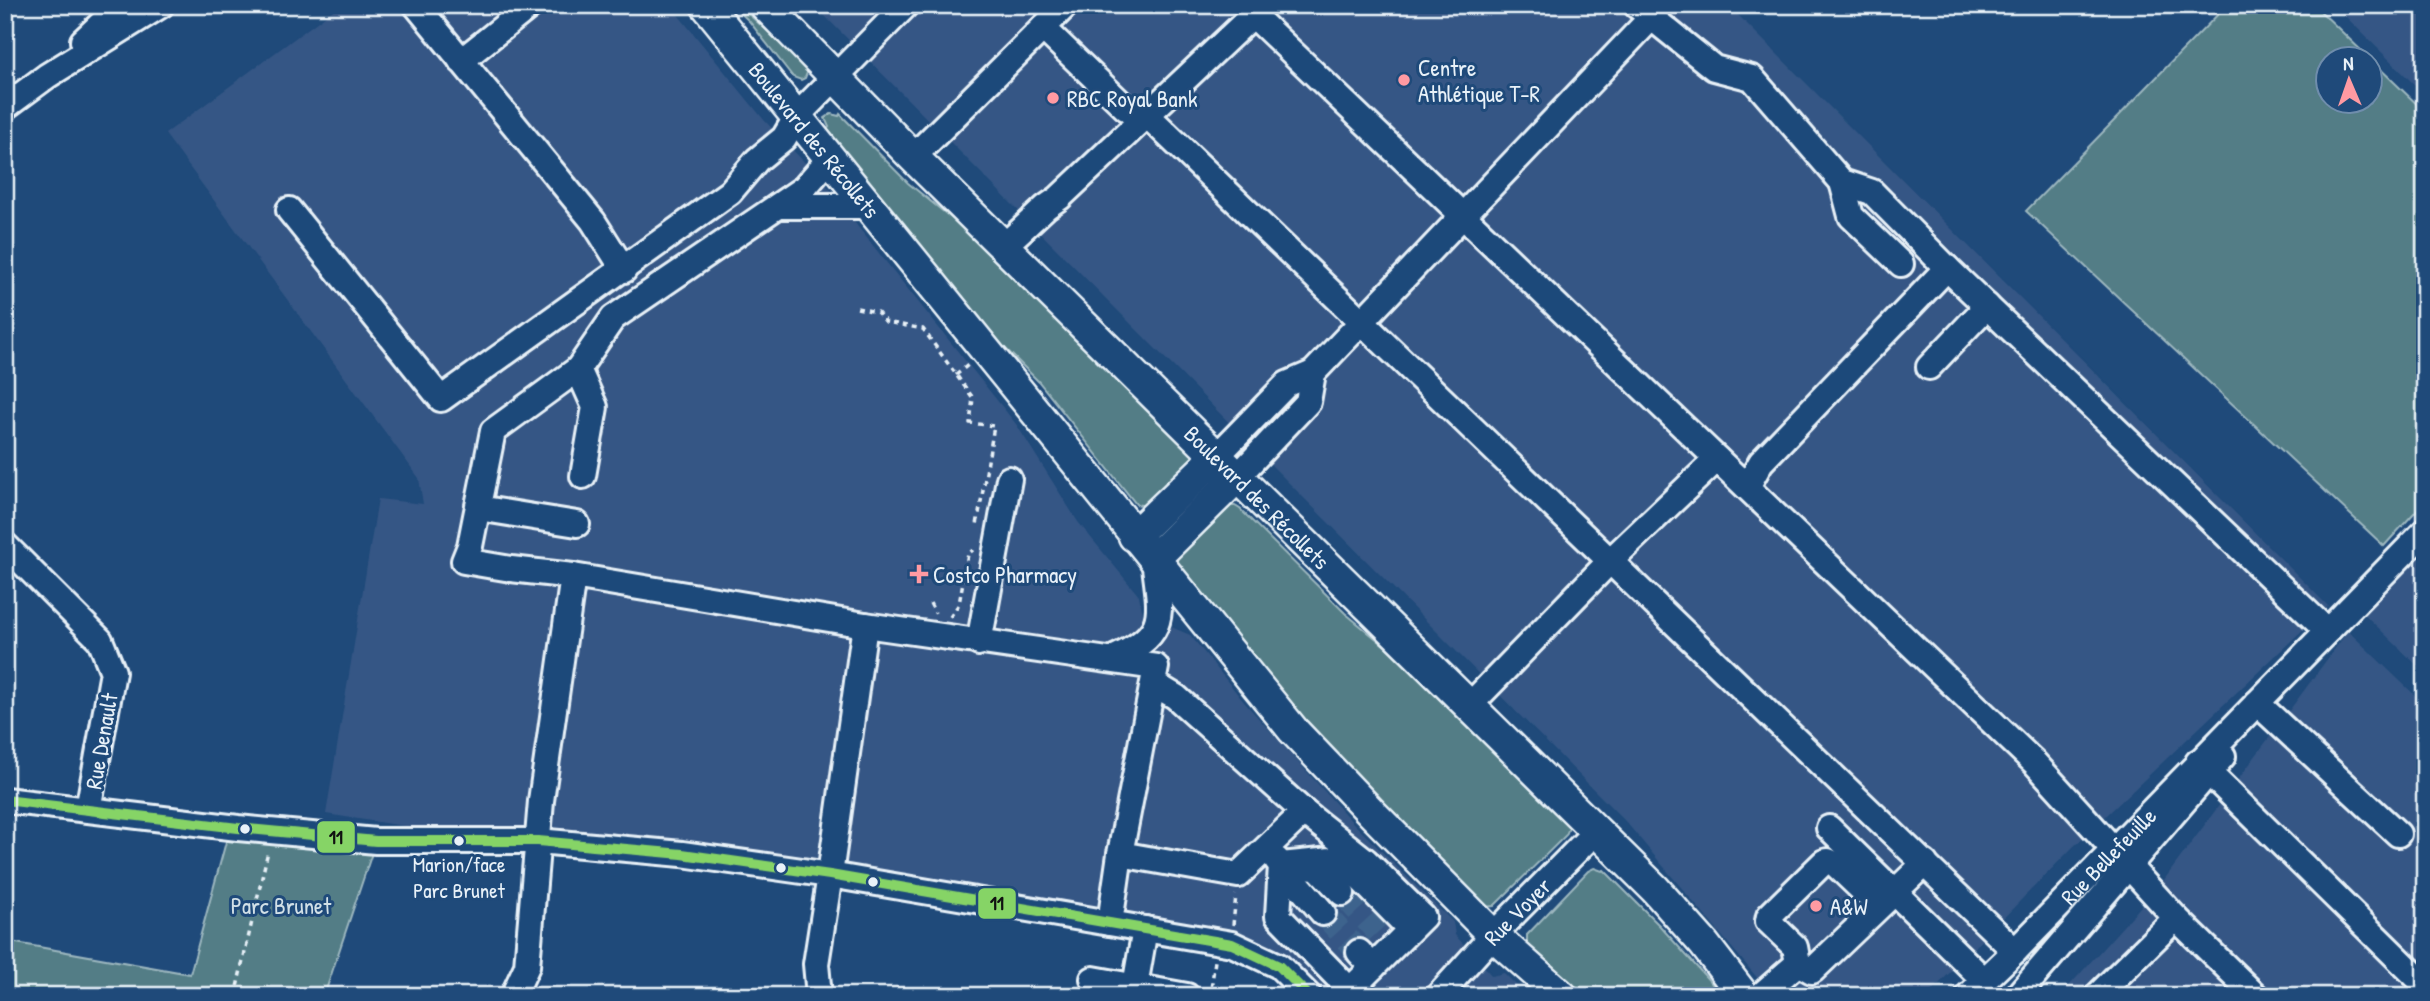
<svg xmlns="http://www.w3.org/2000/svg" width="2430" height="1001" font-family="'Patrick Hand',sans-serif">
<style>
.built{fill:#365785}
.green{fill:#527d86;stroke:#9db7bf;stroke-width:2;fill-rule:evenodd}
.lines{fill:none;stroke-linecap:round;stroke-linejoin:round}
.minor-tunnel{stroke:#3d638d;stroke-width:24;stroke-dasharray:24 12;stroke-linecap:butt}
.minor-casing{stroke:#e8f1f8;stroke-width:30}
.major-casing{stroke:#e8f1f8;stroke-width:35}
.path{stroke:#e8f1f8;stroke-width:3.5;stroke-dasharray:5 5;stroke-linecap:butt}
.minor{stroke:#1f4a7a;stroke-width:24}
.major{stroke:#1f4a7a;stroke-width:30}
.bus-1-casing{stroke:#1f4a7a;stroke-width:16}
.bus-1{stroke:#86d466;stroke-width:10}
.poi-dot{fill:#ff9aa2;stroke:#1f4a7a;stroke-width:2.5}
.bus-dot{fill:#e8f1f8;stroke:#1f4a7a;stroke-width:2.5}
.labels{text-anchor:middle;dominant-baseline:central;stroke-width:6;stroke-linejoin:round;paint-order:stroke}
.bus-label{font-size:21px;fill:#e8f1f8;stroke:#1f4a7a}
.poi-label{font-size:23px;fill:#e8f1f8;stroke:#1f4a7a;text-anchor:start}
.street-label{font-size:23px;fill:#e8f1f8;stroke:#1f4a7a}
.park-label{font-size:23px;fill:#d2e0e7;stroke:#1f4a7a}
.line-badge{stroke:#1f4a7a;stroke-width:2.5}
.pale-badge-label{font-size:19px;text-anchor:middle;font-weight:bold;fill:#111}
</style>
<rect width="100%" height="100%" fill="#1f4a7a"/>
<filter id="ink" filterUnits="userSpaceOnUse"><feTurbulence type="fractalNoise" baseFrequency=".0143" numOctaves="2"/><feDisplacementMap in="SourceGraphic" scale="14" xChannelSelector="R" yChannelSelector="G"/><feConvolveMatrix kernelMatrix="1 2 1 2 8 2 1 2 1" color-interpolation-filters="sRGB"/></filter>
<g filter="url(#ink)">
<g class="built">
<path d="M340 5H670L764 120 831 190 858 227 1016 424 1078 522 1139 596 1143 615 1190 635 1244 702 1353 823 1453 922 1455 935 1492 976 1504 973 1527 996H1309L1279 966 831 875 528 845 326 814 378 499 423 504 419 478 165 134Z"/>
<path d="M814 5H1728L2328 606 2072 848 1927 996H1782L1765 987 1626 822Z"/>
<path d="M2334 5H2425V95Z"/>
<path d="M2425 543V673L2359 609Z"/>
<path d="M2348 631 2425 705V996H2060L2161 884Z"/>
</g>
<g class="green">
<path d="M732 5H738L806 65 808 70 805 78 801 80 793 77 749 21Z"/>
<path d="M2227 5H2314L2425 112V501L2384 546 2026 211ZM2328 60H2370V102H2328Z"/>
<path d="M831 114 839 116 840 114 908 183 987 247 1195 455 1194 460 1146 506 1136 504 1039 382 972 315 825 132 829 127 825 118Z"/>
<path d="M1227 506H1235L1240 509 1345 613 1431 684 1570 825 1566 835 1494 906 1484 907 1291 710 1174 563 1175 559Z"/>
<path d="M230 827 376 841 324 996H5V941L190 974Z"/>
<path d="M1594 868 1602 871 1604 870 1660 926 1723 996H1594L1566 981 1523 946 1527 944V935L1588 871Z"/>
</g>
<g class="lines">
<g class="minor-tunnel">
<path d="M1342 893 1378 932"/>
<path d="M1323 913 1359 952"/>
</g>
<defs>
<g id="minor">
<path d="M416 5 593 221 624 270"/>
<path d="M1636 5 1714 68 1752 78 1842 182 1872 192 1947 268 2327 631"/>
<path d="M1043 28 1126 108 1147 115 2015 951"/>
<path d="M83 41 121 5"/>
<path d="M461 61 531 5"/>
<path d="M5 107 47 76 161 5"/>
<path d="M913 157 1066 5"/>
<path d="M1842 182 1851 216 1901 264"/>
<path d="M778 206H869"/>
<path d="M289 210 441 399 730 192 757 160 784 138 797 116 906 5"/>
<path d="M1003 247 1046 207 1059 198 1253 15 2034 762 2176 918 2256 996"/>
<path d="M1929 367 1987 306"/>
<path d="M578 369 595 407 583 476"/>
<path d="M1216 457 1287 384 1313 373 1651 18"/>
<path d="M1237 477 1308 402 1313 373"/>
<path d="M1747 487 1761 462 1947 268"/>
<path d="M478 508 577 524"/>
<path d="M5 545 100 640 113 672 88 810"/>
<path d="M573 576 511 569 464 561 470 546 493 431 578 369 613 318 804 188 830 158"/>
<path d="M979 643 1009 479"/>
<path d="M1110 660C1170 634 1161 616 1154 559"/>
<path d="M2257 703 2398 834"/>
<path d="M1470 705 1611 560 1717 459"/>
<path d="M2198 762 2425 985"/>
<path d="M5 800 238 828 376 841H538L682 854 830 875 1232 944 1279 966 1309 996"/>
<path d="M1304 812 1366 861 1423 917 1373 967 1359 952"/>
<path d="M1829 828 1984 980"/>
<path d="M1276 859 1323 913"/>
<path d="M1281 865 1278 916 1350 990 1373 967"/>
<path d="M1281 865 1341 859 1410 929"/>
<path d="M1300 866 1317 867 1342 893"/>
<path d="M1879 906 1835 864 1828 861 1824 862 1769 916 1768 921 1795 947 1798 963 1812 971 1925 863"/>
<path d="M1110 923 1120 854"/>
<path d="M1093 979 1187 996"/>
<path d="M1135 986 1145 929"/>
<path d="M513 996 527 966 541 801 573 576 865 625"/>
<path d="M819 996 816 964 830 875 865 625 1156 667 1120 854 1238 875 1304 812 1176 697 1153 683"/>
<path id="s1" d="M1438 996 1493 935 1596 831"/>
<path d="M1760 996 1798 963"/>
<path id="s2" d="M1968 996 2015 951 2425 531"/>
<path d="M2017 996 2223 756"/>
<path d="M2097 996 2176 918"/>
</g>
<g id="major">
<path id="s3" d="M706 5 1293 730 1373 814 1493 935 1562 996"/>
<path id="s4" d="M765 5 913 157 1655 889 1704 944 1744 996"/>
<path d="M1134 536 1216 457"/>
<path d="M1154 559 1237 477"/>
</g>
</defs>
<use href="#minor" class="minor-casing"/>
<use href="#major" class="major-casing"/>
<g class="path">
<path d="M857 308 877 312 886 322 923 329 973 398 970 423 994 426 977 525"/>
<path d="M956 375 968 365"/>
<path d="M930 603 935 613"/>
<path d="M950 617 959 604 968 554 973 550"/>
<path d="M1233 925 1236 895"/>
<path d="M235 996 268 851"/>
<path d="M1210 996 1215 961"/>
</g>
<use href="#minor" class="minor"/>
<use href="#major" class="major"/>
<defs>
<path id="bus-1" d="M5 800 238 828 376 841H538L682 854 830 875 1232 944 1279 966 1309 996"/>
</defs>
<use href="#bus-1" class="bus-1-casing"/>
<use href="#bus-1" class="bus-1"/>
</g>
</g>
<g class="poi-dot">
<circle cx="1404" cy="80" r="7"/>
<circle cx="1053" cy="98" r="7"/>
<path d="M915.5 563.5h7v7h7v7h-7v7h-7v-7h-7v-7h7z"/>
<circle cx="1816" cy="906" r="7"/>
</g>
<g class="bus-dot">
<circle cx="245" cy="829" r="6"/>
<circle cx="459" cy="841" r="6"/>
<circle cx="781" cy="868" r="6"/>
<circle cx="873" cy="882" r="6"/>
</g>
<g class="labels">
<g class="bus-label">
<text x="459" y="864">Marion/face<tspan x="459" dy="26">Parc Brunet</tspan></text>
</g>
<g class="poi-label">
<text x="1418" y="67">Centre<tspan x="1418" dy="26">Athlétique T-R</tspan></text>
<text x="1067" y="98">RBC Royal Bank</text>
<text x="933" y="574">Costco Pharmacy</text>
<text x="1830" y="906">A&amp;W</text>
</g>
<g class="street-label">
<text stroke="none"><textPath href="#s3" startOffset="173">Boulevard des Récollets</textPath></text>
<text stroke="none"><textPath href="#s4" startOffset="696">Boulevard des Récollets</textPath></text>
<text transform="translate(101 741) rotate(-80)">Rue Denault</text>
<text stroke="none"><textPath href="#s2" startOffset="198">Rue Bellefeuille</textPath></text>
<text stroke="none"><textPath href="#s1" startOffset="116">Rue Voyer</textPath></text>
</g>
<g class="park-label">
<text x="281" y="905">Parc Brunet</text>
</g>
</g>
<g class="line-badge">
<rect x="316" y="820" width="40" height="34" rx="7" fill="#86d466"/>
<rect x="977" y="887" width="40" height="33" rx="7" fill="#86d466"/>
</g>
<g class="pale-badge-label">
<text x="336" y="844">11</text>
<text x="997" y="910">11</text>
</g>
<rect width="2430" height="1001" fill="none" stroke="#1f4a7a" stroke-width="28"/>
<rect x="14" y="14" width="2402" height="973" fill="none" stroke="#e8f1f8" stroke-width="2.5" filter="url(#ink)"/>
<g transform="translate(2349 80) rotate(358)"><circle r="33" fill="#1f4a7a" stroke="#6f8dac" stroke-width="2"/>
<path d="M0-5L12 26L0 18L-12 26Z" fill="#ff9aa2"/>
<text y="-10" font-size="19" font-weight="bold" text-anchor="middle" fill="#e8f1f8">N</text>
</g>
</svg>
